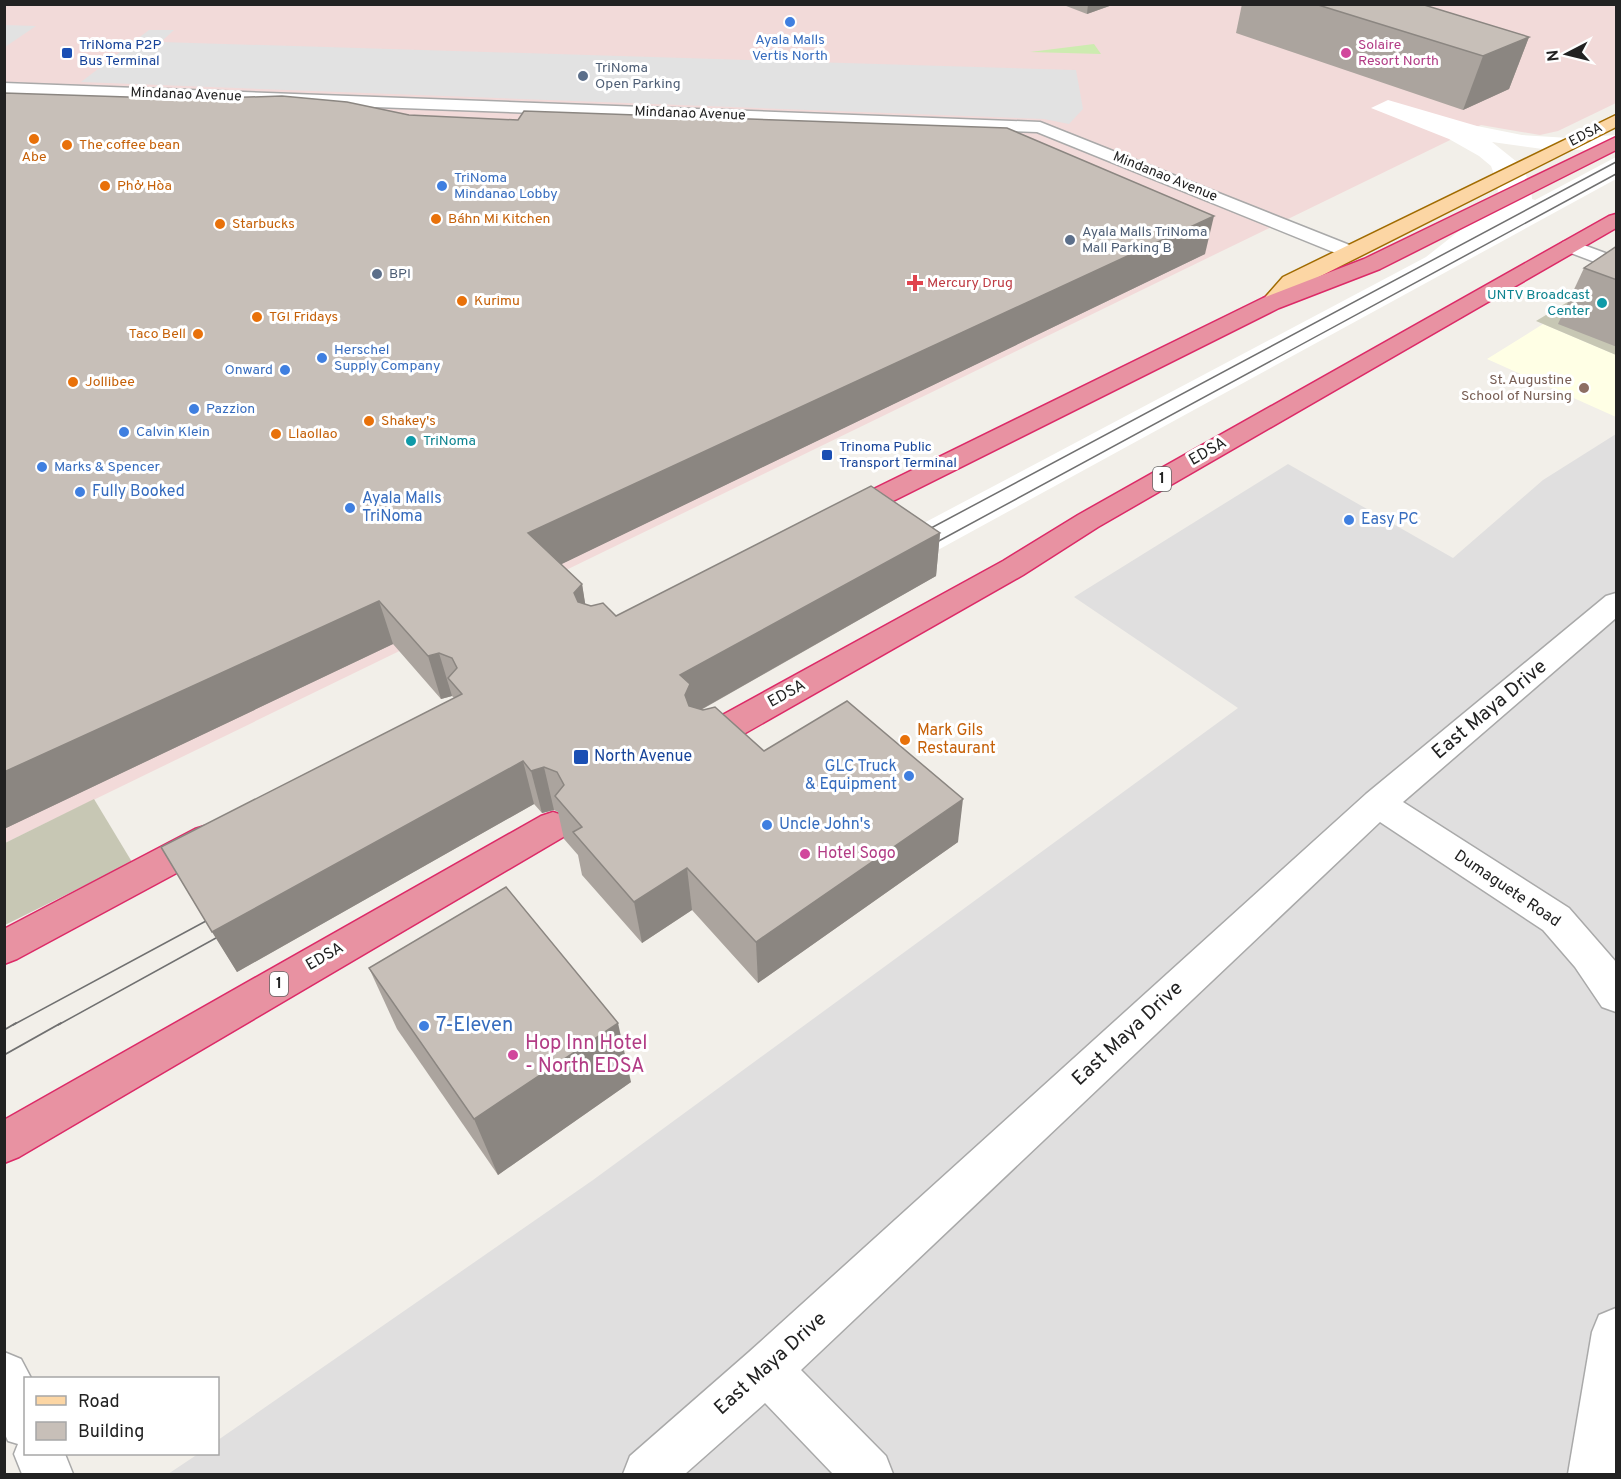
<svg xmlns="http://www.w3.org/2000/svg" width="1621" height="1479" font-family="Overpass,sans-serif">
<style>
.residential{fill:#e0dfdf}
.commercial{fill:#f2dad9}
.education{fill:#ffffe5}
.construction{fill:#c7c7b4}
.grass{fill:#cdebb0}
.parking{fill:#e2e2e2}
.pier{fill:#fff}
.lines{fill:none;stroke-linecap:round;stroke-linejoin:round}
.minor-casing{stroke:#a9a9a9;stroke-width:3}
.major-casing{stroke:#a06b00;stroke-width:3}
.highway-casing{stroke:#dc2a67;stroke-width:3}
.minor{fill:#fff;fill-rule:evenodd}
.major{fill:#fcd6a4;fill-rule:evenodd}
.highway{fill:#e892a2;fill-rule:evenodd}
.tram-far1{stroke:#707070;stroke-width:1.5}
.tram{stroke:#707070;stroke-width:2}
.wall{fill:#aba49e}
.shaded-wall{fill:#8b8681}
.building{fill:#c7bfb8;stroke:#8b8681;stroke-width:1.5}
.shop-dot{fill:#3f7fe0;stroke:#fff;stroke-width:2}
.transit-dot{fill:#1a4fb4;stroke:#fff;stroke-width:2}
.hotel-dot{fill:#d1479c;stroke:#fff;stroke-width:2}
.service-dot{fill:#5c6f8a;stroke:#fff;stroke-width:2}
.food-dot{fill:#e8710a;stroke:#fff;stroke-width:2}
.health-dot{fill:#e0444e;stroke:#fff;stroke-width:2}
.culture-dot{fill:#0f9aa8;stroke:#fff;stroke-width:2}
.education-dot{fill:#8d6e63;stroke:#fff;stroke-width:2}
.labels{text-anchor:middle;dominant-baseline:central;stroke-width:6;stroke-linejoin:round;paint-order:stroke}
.far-shop-label{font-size:14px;fill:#366cbe;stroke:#fff;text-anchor:start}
.far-transit-label{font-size:14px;fill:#164399;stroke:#fff;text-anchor:start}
.far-hotel-label{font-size:14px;fill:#b23c85;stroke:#fff;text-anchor:start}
.far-service-label{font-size:14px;fill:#4e5e75;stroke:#fff;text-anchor:start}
.far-street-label{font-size:14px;fill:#222;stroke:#fff}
.far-food-label{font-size:14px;fill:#c56008;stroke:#fff;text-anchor:start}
.far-health-label{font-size:14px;fill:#be3a42;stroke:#fff;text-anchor:start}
.far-culture-label{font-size:14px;fill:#0d838f;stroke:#fff;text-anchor:end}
.far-education-label{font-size:14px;fill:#785e54;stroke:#fff;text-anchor:end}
.shield{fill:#fff;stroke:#646464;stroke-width:1.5}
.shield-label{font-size:15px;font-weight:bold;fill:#222}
.street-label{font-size:16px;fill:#222;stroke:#fff}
.shop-label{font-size:16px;fill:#366cbe;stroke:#fff;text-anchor:start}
.food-label{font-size:16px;fill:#c56008;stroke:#fff;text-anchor:start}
.transit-label{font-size:16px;fill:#164399;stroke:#fff;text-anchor:start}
.hotel-label{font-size:16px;fill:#b23c85;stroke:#fff;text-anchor:start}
.near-street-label{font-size:20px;fill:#222;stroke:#fff}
.near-shop-label{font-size:20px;fill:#366cbe;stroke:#fff;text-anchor:start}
.near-hotel-label{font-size:20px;fill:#b23c85;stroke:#fff;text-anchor:start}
</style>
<rect width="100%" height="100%" fill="#f2efe9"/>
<path class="residential" d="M1616 434V1474H168L198 1454H218V1440L593 1180 1238 708 1074 597 1288 464 1453 558 1543 480Z"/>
<path class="commercial" d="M5 5H1616V103L1558 131 1540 135 1481 125 5 843Z"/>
<path class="education" d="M1543 324 1616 355V417L1487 359Z"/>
<g class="construction">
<path d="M1616 273V355L1536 321Z"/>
<path d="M94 799 132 862 5 925V843Z"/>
</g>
<path class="grass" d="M1094 44 1101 54 1030 52Z"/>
<g class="parking">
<path d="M5 25 36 26 5 47Z"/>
<path d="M149 30H174L161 42 1076 70 1083 109 1069 124 1044 119 81 82Z"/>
</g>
<path class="pier" d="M1388 100 1477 126 1522 135 1569 138 1616 135V148L1606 150H1550L1492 142 1522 166 1531 187 1532 199 1535 200 1616 157V179L916 562 888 542 1426 257 1492 205 1498 194 1497 183 1491 166 1479 156 1449 139 1371 108Z"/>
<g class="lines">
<defs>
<g id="minor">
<path d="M4 83 1040 122 1357 248 1361 252 1357 256 1350 258 1343 256 1037 132 4 93Z"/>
<path d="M1570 240 1616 257V270L1563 250 1560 246 1563 242Z"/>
<path d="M1616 593V618L1403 802 1569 908 1616 962V1012L1602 1007 1575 967 1543 930 1380 822 801 1370 886 1456 893 1474H833L765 1403 685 1474H623L630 1456 749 1352 1366 794 1606 596Z"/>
<path d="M1616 1308V1474H1568L1592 1332 1599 1315Z"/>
<path d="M4 1352 21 1359 31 1378H26V1454H65L73 1474H22L14 1454 18 1444 8 1441 4 1432Z"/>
</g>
<path id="major" d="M1616 115V127L1299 287C1288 298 1280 312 1263 308L1260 303 1283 277Z"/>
<g id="highway">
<path d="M1616 137V150L1380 269 1279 308 853 521 843 523 833 521 829 515 833 509 1263 298 1364 259Z"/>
<path d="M1616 214V228L1098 527 1023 575 719 748 707 751 695 748 691 739 695 730 1003 561 1078 515 1609 216Z"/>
<path d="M553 812 565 816 571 826 565 836 19 1157 4 1163V1120L541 816Z"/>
<path d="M208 825 221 829 226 839 221 849 17 959 4 964V929L195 829Z"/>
</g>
</defs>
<use href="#minor" class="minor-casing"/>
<use href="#major" class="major-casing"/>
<use href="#highway" class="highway-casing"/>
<use href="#minor" class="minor"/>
<use href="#major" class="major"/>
<use href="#highway" class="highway"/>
<g class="tram-far1">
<path d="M918 535 1616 162"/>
<path d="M924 549 1616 174"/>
<path d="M13 1025 206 921"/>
<path d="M58 1025 216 938"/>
</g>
<g class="tram">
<path d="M4 1030 16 1023"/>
<path d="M4 1055 61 1023"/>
</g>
</g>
<g class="wall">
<path d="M193 4H254L252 6Z"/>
<path d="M1061 4H1115L1087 14Z"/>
<path d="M1242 4H1421L1529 37 1509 89 1463 110 1236 33Z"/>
<path d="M4 93 409 115 1205 254 561 564 582 584 585 604 616 616 940 533 936 576 701 710 764 751 958 842 758 983 692 910 642 943 582 875 578 855 564 839 558 812 554 810 542 813 534 804 237 972 161 847 454 698 452 696 441 699 393 644 4 829Z"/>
<path d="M1617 246V347L1558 324 1584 268Z"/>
<path d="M369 968 631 1082 498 1175 397 1029Z"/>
</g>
<g class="shaded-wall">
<path d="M1088 4H1115L1087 14Z"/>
<path d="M1529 37 1509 89 1463 110 1483 56Z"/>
<path d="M1214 216 1205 254 537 576 528 533Z"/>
<path d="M940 533 936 576 693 714 689 738 680 675Z"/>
<path d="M582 584 589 627 574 593Z"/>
<path d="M379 601 393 644 4 829V772Z"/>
<path d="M439 653 452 696 441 699 428 656Z"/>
<path d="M523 761 534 804 237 972 212 932Z"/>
<path d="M544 767 554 810 542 813 531 771Z"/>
<path d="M963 799 958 842 758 983 756 942Z"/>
<path d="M687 868 692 910 642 943 634 902Z"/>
<path d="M618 1023 631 1082 498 1175 474 1119Z"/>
</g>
<g class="building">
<path d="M1315 4H1421L1529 37 1483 56Z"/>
<path d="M4 93 190 99 282 96 347 102 409 115 518 120 524 111 1007 128 1214 216 528 533 582 584 574 593 578 602 591 606 603 603 616 616 871 486 940 533 680 675 690 684 685 695 689 706 703 710 715 707 764 751 847 701 963 799 756 942 687 868 634 902 573 832 582 827 555 796 564 785 557 772 544 767 531 771 523 761 212 932 161 847 462 694 448 678 457 668 452 658 439 653 428 656 379 601 4 772Z"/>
<path d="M1617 246V280L1584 268Z"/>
<path d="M506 887 618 1023 474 1119 369 968Z"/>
</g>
<g class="shop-dot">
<circle cx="790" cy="22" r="6"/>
<circle cx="442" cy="186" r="6"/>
<circle cx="322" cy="358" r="6"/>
<circle cx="285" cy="370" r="6"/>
<circle cx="194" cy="409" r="6"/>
<circle cx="124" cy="432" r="6"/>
<circle cx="42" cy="467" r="6"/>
<circle cx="80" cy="492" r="6"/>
<circle cx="350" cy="508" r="6"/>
<circle cx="1349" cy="520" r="6"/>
<circle cx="909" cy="776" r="6"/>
<circle cx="767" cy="825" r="6"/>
<circle cx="424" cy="1026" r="6"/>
</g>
<g class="transit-dot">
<rect x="61" y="47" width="12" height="12" rx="3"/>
<rect x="821" y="449" width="12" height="12" rx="3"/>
<rect x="573" y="749" width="16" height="16" rx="3"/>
</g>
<g class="hotel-dot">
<circle cx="1346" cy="53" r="6"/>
<circle cx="805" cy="854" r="6"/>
<circle cx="513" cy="1055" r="6"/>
</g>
<g class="service-dot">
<circle cx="583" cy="76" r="6"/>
<circle cx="1070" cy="240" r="6"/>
<circle cx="377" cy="274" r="6"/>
</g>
<g class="food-dot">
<circle cx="34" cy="139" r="6"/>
<circle cx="67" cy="145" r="6"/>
<circle cx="105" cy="186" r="6"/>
<circle cx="436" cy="219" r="6"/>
<circle cx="220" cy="224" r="6"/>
<circle cx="462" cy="301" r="6"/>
<circle cx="257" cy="317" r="6"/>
<circle cx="198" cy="334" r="6"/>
<circle cx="73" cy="382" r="6"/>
<circle cx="369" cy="421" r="6"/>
<circle cx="276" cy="434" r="6"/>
<circle cx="905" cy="740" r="6"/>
</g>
<path class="health-dot" d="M912 274h6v6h6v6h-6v6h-6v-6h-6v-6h6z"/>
<g class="culture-dot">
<circle cx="1602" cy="303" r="6"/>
<circle cx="411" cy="441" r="6"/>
</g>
<circle class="education-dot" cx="1584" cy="388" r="6"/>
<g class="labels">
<g class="far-shop-label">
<text x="790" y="40" text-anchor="middle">Ayala Malls<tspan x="790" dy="16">Vertis North</tspan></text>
<text x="454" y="178">TriNoma<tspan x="454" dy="16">Mindanao Lobby</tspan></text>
<text x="334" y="350">Herschel<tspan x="334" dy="16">Supply Company</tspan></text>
<text x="273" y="370" text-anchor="end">Onward</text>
<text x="206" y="409">Pazzion</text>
<text x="136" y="432">Calvin Klein</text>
<text x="54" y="467">Marks &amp; Spencer</text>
</g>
<g class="far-transit-label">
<text x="79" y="45">TriNoma P2P<tspan x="79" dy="16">Bus Terminal</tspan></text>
<text x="839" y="447">Trinoma Public<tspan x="839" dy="16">Transport Terminal</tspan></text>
</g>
<g class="far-hotel-label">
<text x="1358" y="45">Solaire<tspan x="1358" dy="16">Resort North</tspan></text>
</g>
<g class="far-service-label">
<text x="595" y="68">TriNoma<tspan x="595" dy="16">Open Parking</tspan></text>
<text x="1082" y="232">Ayala Malls TriNoma<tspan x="1082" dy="16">Mall Parking B</tspan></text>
<text x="389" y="274">BPI</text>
</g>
<g class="far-street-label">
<text transform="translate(186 95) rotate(2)">Mindanao Avenue</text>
<text transform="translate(690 114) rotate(2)">Mindanao Avenue</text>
<text transform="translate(1586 135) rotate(-27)">EDSA</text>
<text transform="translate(1165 177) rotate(22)">Mindanao Avenue</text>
</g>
<g class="far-food-label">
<text x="79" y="145">The coffee bean</text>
<text x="34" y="157" text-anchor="middle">Abe</text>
<text x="117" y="186">Phở Hòa</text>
<text x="448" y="219">Báhn Mi Kitchen</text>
<text x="232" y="224">Starbucks</text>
<text x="474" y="301">Kurimu</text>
<text x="269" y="317">TGI Fridays</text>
<text x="186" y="334" text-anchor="end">Taco Bell</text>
<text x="85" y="382">Jollibee</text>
<text x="381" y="421">Shakey's</text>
<text x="288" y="434">Llaollao</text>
</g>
<g class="far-health-label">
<text x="927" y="283">Mercury Drug</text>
</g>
<g class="far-culture-label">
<text x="1590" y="295">UNTV Broadcast<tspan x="1590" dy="16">Center</tspan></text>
<text x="423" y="441" text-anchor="start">TriNoma</text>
</g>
<g class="far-education-label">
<text x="1572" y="380">St. Augustine<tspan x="1572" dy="16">School of Nursing</tspan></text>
</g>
<g class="shield">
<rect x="1153" y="467" width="18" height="24" rx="4.5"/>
<rect x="270" y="972" width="18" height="24" rx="4.5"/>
</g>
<g class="shield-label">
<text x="1162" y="479">1</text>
<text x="279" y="984">1</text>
</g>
<g class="street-label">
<text transform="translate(1208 452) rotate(-30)">EDSA</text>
<text transform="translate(787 694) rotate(-29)">EDSA</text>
<text transform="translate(1507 889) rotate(34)">Dumaguete Road</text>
<text transform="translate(325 957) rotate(-30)">EDSA</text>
</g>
<g class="shop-label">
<text x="92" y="492">Fully Booked</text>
<text x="362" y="499">Ayala Malls<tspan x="362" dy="18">TriNoma</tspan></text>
<text x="1361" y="520">Easy PC</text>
<text x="897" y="767" text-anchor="end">GLC Truck<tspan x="897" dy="18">&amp; Equipment</tspan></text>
<text x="779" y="825">Uncle John's</text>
</g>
<g class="food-label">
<text x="917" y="731">Mark Gils<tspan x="917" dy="18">Restaurant</tspan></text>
</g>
<g class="transit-label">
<text x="594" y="757">North Avenue</text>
</g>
<g class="hotel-label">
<text x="817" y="854">Hotel Sogo</text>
</g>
<g class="near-street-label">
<text transform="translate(1490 710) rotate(-40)">East Maya Drive</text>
<text transform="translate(1128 1034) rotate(-43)">East Maya Drive</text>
<text transform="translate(771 1364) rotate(-42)">East Maya Drive</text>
</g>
<g class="near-shop-label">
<text x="436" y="1026">7-Eleven</text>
</g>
<g class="near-hotel-label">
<text x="525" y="1044">Hop Inn Hotel<tspan x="525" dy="23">- North EDSA</tspan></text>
</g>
</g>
<rect width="1621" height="1479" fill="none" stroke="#222222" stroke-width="12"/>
<rect x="24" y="1377" width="195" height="78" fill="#ffffff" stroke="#a7a7a7" stroke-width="1.5"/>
<rect x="36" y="1396" width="30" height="9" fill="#fcd6a4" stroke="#a7a7a7" stroke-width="1.5"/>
<text x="78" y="1407" font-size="18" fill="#222222">Road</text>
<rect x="36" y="1422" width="30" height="18" fill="#c7bfb8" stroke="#a7a7a7" stroke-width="1.5"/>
<text x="78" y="1437" font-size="18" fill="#222222">Building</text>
<g transform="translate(1567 54) rotate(263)" stroke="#ffffff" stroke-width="4.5" paint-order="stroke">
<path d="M0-4.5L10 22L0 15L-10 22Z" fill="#222222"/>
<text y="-9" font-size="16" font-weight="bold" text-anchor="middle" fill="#222222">N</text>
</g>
</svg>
